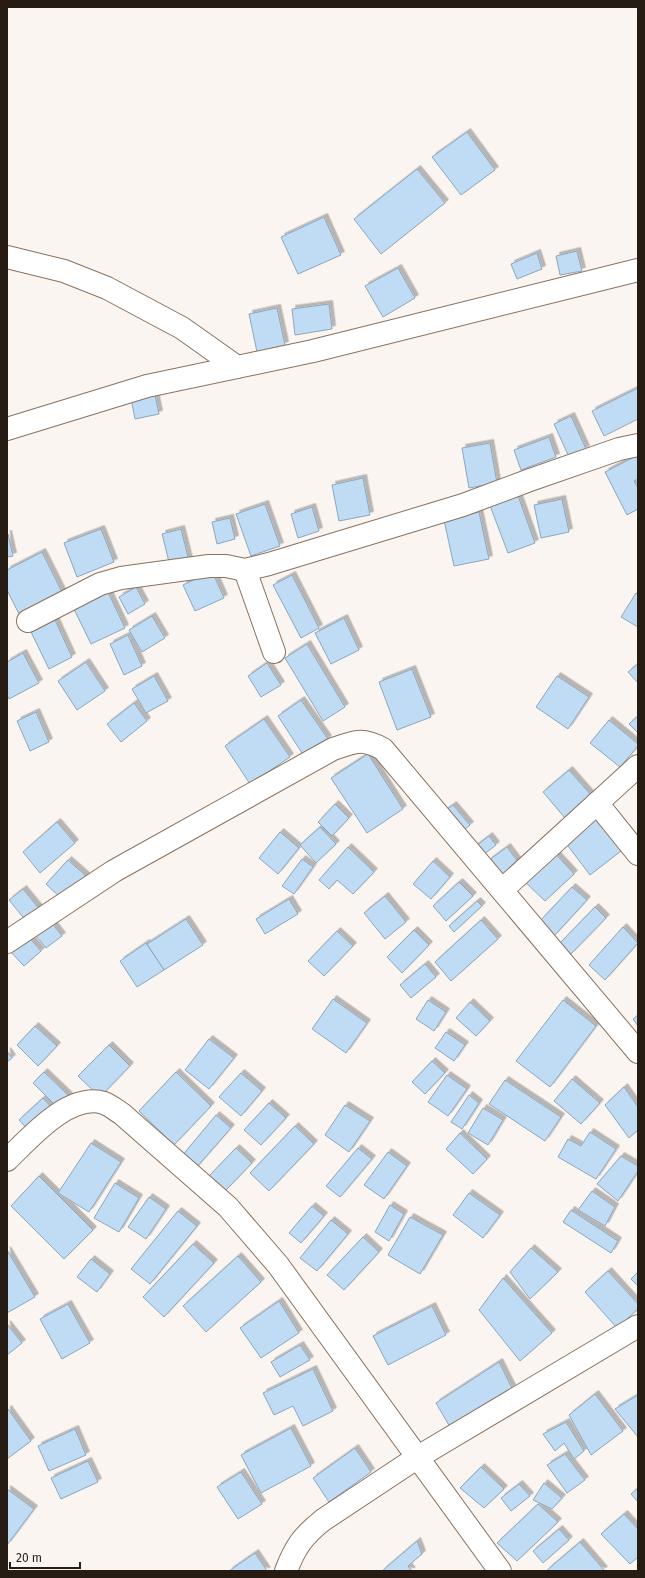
<svg xmlns="http://www.w3.org/2000/svg" width="645" height="1578" font-family="'Fira Sans',sans-serif">
<style>
.building{fill:#bfdcf4;stroke:#8ba6bd;filter:url(#shadow)}
.lines{fill:none;stroke-linecap:round;stroke-linejoin:round}
.minor-casing{stroke:#8b715c;stroke-width:24}
.minor{stroke:#fff;stroke-width:22}
</style>
<defs>
<filter id="shadow"><feDropShadow dx="3.5" dy="-3.5" stdDeviation="0" flood-color="#0004"/></filter>
</defs>
<rect width="100%" height="100%" fill="#fbf5f1"/>
<g class="building">
<path d="M467 132 495 170 461 195 432 157Z"/>
<path d="M417 169 445 203 381 254 354 219Z"/>
<path d="M324 217 341 255 298 274 281 237Z"/>
<path d="M577 251 582 271 560 275 556 256Z"/>
<path d="M537 253 542 269 517 279 511 264Z"/>
<path d="M398 268 415 298 383 317 365 286Z"/>
<path d="M329 304 332 329 295 335 292 309Z"/>
<path d="M277 308 285 345 257 352 249 314Z"/>
<path d="M638 388V419L604 436 592 411Z"/>
<path d="M155 395 159 414 135 419 131 399Z"/>
<path d="M571 416 586 449 569 457 554 424Z"/>
<path d="M549 437 556 457 521 470 514 450Z"/>
<path d="M490 443 497 483 469 488 462 448Z"/>
<path d="M638 455V479L634 481 638 488V509L627 515 605 472Z"/>
<path d="M363 478 370 515 339 521 332 485Z"/>
<path d="M517 493 535 543 508 553 489 503Z"/>
<path d="M562 499 569 532 541 538 534 505Z"/>
<path d="M265 504 280 546 251 556 236 514Z"/>
<path d="M312 507 319 531 298 538 291 514Z"/>
<path d="M479 512 489 559 454 566 444 520Z"/>
<path d="M230 518 235 539 217 544 212 522Z"/>
<path d="M101 529 114 562 77 577 64 543Z"/>
<path d="M181 529 189 561 170 566 162 534Z"/>
<path d="M7 534H8L13 556 7 557Z"/>
<path d="M42 552 63 594 20 616 7 590V570Z"/>
<path d="M212 571 224 598 195 611 183 585Z"/>
<path d="M292 575 319 628 301 638 273 585Z"/>
<path d="M136 587 145 604 128 614 119 597Z"/>
<path d="M107 590 125 628 91 644 73 607Z"/>
<path d="M636 593 638 594V627L621 617Z"/>
<path d="M152 616 165 638 142 652 129 630Z"/>
<path d="M344 618 359 650 331 664 315 633Z"/>
<path d="M55 620 72 657 49 669 31 632Z"/>
<path d="M128 635 142 666 124 675 110 644Z"/>
<path d="M307 644 345 707 323 721 285 658Z"/>
<path d="M23 653 39 683 9 699 7 695V662Z"/>
<path d="M86 662 105 691 77 710 58 681Z"/>
<path d="M267 663 281 685 261 697 248 676Z"/>
<path d="M638 664V683L628 672Z"/>
<path d="M412 669 431 717 397 730 379 682Z"/>
<path d="M154 676 168 701 146 713 132 689Z"/>
<path d="M557 676 589 697 568 729 536 707Z"/>
<path d="M301 700 328 739 304 756 278 716Z"/>
<path d="M134 703 147 721 121 742 107 724Z"/>
<path d="M36 712 49 742 30 751 17 721Z"/>
<path d="M638 716V733L629 724Z"/>
<path d="M264 719 290 757 250 784 225 746Z"/>
<path d="M609 720 638 744V746L620 767 590 743Z"/>
<path d="M368 754 403 809 367 833 331 778Z"/>
<path d="M569 770 591 795 565 818 543 792Z"/>
<path d="M335 804 349 818 332 836 318 822Z"/>
<path d="M453 805 470 825 459 834 442 813Z"/>
<path d="M600 815 625 848 590 875 565 842Z"/>
<path d="M57 822 75 843 40 873 23 852Z"/>
<path d="M320 827 336 844 316 863 300 845Z"/>
<path d="M280 832 299 848 278 874 259 858Z"/>
<path d="M489 836 496 845 479 858 472 849Z"/>
<path d="M348 847 374 872 353 894 337 880 329 889 319 880Z"/>
<path d="M507 847 519 863 500 877 488 861Z"/>
<path d="M554 852 574 874 545 901 524 881Z"/>
<path d="M302 859 313 867 294 894 282 886Z"/>
<path d="M68 860 86 876 64 901 46 884Z"/>
<path d="M433 861 450 877 431 899 413 884Z"/>
<path d="M459 882 473 896 446 921 433 906Z"/>
<path d="M572 887 587 900 554 936 539 922Z"/>
<path d="M23 889 41 911 27 922 9 900Z"/>
<path d="M385 896 406 922 385 939 364 913Z"/>
<path d="M289 899 298 914 265 934 256 919Z"/>
<path d="M477 901 482 906 454 932 449 926Z"/>
<path d="M595 907 606 918 571 954 560 943Z"/>
<path d="M48 918 62 936 46 948 32 931Z"/>
<path d="M186 919 203 945 164 970 147 944Z"/>
<path d="M481 920 498 939 451 981 435 962Z"/>
<path d="M623 927 638 943 605 980 589 965Z"/>
<path d="M414 930 429 945 402 973 387 957Z"/>
<path d="M337 931 353 946 324 976 308 961Z"/>
<path d="M25 933 41 951 24 966 8 949Z"/>
<path d="M146 943 164 970 137 987 120 961Z"/>
<path d="M425 964 436 977 411 998 400 985Z"/>
<path d="M333 999 367 1023 346 1053 312 1029Z"/>
<path d="M428 1000 446 1012 434 1031 416 1019Z"/>
<path d="M563 1000 596 1026 550 1087 516 1061Z"/>
<path d="M470 1002 490 1021 476 1036 456 1018Z"/>
<path d="M638 1015V1026L633 1019Z"/>
<path d="M35 1026 57 1046 38 1066 17 1045Z"/>
<path d="M446 1032 465 1045 454 1061 435 1048Z"/>
<path d="M209 1039 234 1058 209 1089 185 1070Z"/>
<path d="M109 1045 130 1066 100 1097 78 1076Z"/>
<path d="M7 1051 12 1058 7 1062Z"/>
<path d="M432 1061 445 1073 425 1094 412 1082Z"/>
<path d="M44 1072 69 1096 58 1108 33 1083Z"/>
<path d="M176 1072 211 1106 174 1145 139 1111Z"/>
<path d="M241 1073 262 1091 241 1116 219 1097Z"/>
<path d="M447 1075 467 1089 448 1116 428 1102Z"/>
<path d="M572 1079 600 1103 581 1124 554 1101Z"/>
<path d="M505 1080 561 1117 545 1141 489 1104Z"/>
<path d="M624 1087 638 1107V1130L629 1138 605 1105Z"/>
<path d="M469 1095 479 1103 462 1129 451 1122Z"/>
<path d="M43 1098 53 1109 29 1131 19 1120Z"/>
<path d="M269 1103 286 1118 261 1145 244 1130Z"/>
<path d="M345 1105 370 1121 349 1152 325 1135Z"/>
<path d="M483 1108 503 1120 488 1145 468 1133Z"/>
<path d="M216 1115 231 1128 195 1169 181 1157Z"/>
<path d="M295 1126 314 1144 269 1191 250 1173Z"/>
<path d="M590 1132 616 1149 596 1179 558 1157 568 1139 581 1146Z"/>
<path d="M460 1133 487 1159 473 1174 446 1149Z"/>
<path d="M91 1143 121 1162 89 1212 58 1193Z"/>
<path d="M236 1148 252 1163 225 1191 209 1176Z"/>
<path d="M358 1148 372 1159 340 1197 326 1186Z"/>
<path d="M388 1152 407 1166 384 1199 364 1185Z"/>
<path d="M621 1156 638 1166V1171L618 1201 597 1184Z"/>
<path d="M39 1176 93 1230 64 1259 11 1206Z"/>
<path d="M115 1183 139 1198 119 1232 94 1218Z"/>
<path d="M592 1191 615 1207 605 1226 578 1210Z"/>
<path d="M469 1193 500 1215 483 1238 453 1215Z"/>
<path d="M149 1197 166 1209 146 1239 128 1227Z"/>
<path d="M390 1205 404 1214 389 1241 375 1232Z"/>
<path d="M312 1206 324 1216 301 1243 289 1233Z"/>
<path d="M571 1210 618 1241 611 1253 563 1222Z"/>
<path d="M178 1211 197 1226 150 1284 131 1269Z"/>
<path d="M410 1217 443 1235 420 1274 388 1255Z"/>
<path d="M331 1220 348 1234 317 1271 300 1258Z"/>
<path d="M363 1237 379 1252 344 1290 327 1275Z"/>
<path d="M193 1244 214 1263 164 1317 143 1297Z"/>
<path d="M531 1248 558 1272 530 1299 510 1272Z"/>
<path d="M7 1250 35 1297 7 1313Z"/>
<path d="M238 1256 261 1282 206 1332 183 1306Z"/>
<path d="M91 1259 110 1274 97 1292 77 1277Z"/>
<path d="M608 1271 638 1304V1309L617 1328 585 1292Z"/>
<path d="M638 1272V1286L631 1279Z"/>
<path d="M503 1278 552 1333 520 1361 479 1310Z"/>
<path d="M279 1301 299 1333 261 1358 240 1328Z"/>
<path d="M68 1304 90 1343 62 1359 40 1319Z"/>
<path d="M432 1306 446 1335 388 1365 373 1336Z"/>
<path d="M7 1324 22 1343 7 1355Z"/>
<path d="M300 1345 310 1360 280 1377 271 1362Z"/>
<path d="M499 1362 512 1388 450 1427 436 1403Z"/>
<path d="M313 1369 333 1411 303 1426 293 1406 274 1415 263 1393Z"/>
<path d="M595 1394 623 1431 591 1455 569 1415Z"/>
<path d="M638 1395V1437L615 1409Z"/>
<path d="M8 1409 31 1441 7 1459V1410Z"/>
<path d="M566 1422 584 1451 574 1459 564 1443 555 1451 543 1434Z"/>
<path d="M291 1428 311 1466 261 1493 241 1455Z"/>
<path d="M75 1429 86 1455 49 1471 38 1446Z"/>
<path d="M355 1448 371 1472 329 1502 313 1478Z"/>
<path d="M565 1454 585 1480 567 1493 547 1465Z"/>
<path d="M88 1461 98 1482 61 1499 51 1478Z"/>
<path d="M481 1467 504 1489 484 1508 460 1488Z"/>
<path d="M241 1472 262 1504 238 1519 217 1487Z"/>
<path d="M544 1483 562 1498 552 1509 533 1500Z"/>
<path d="M519 1484 530 1496 511 1511 501 1498Z"/>
<path d="M638 1488V1502L631 1494Z"/>
<path d="M7 1489 34 1509 7 1545Z"/>
<path d="M538 1504 558 1522 517 1561 497 1543Z"/>
<path d="M624 1514 638 1529V1557L630 1564 601 1534Z"/>
<path d="M559 1529 569 1540 543 1563 533 1551Z"/>
<path d="M417 1541 422 1554 408 1566 412 1571H382Z"/>
<path d="M580 1542 604 1570 602 1571H546Z"/>
<path d="M255 1553 267 1571H229Z"/>
</g>
<g class="lines">
<defs>
<g id="minor">
<path d="M7 257 64 271 107 288 182 328 237 367"/>
<path d="M7 429 147 386 313 351 638 270"/>
<path d="M245 570 274 652"/>
<path d="M28 621 100 584 121 578 209 566H226L245 570 269 564 463 505 530 480 619 449 638 445"/>
<path d="M597 803 638 854"/>
<path d="M502 890 638 766"/>
<path d="M7 942 114 871 333 749C355 742 361 737 383 749L638 1052"/>
<path d="M7 1160C29 1139 69 1092 104 1103 110 1105 117 1111 122 1114L228 1207 278 1265 500 1571"/>
<path d="M286 1571C295 1547 303 1536 323 1520L418 1457 638 1326"/>
</g>
</defs>
<use href="#minor" class="minor-casing"/>
<use href="#minor" class="minor"/>
</g>
<rect width="645" height="1578" fill="none" stroke="#261c13" stroke-width="16"/>
<path d="M10 1562v6h70v-6" fill="none" stroke="#261c13" stroke-width="2"/>
<text x="16" y="1562" font-size="12" fill="#261c13" stroke="#fbf5f1" stroke-width="3" paint-order="stroke">20 m</text>
</svg>
